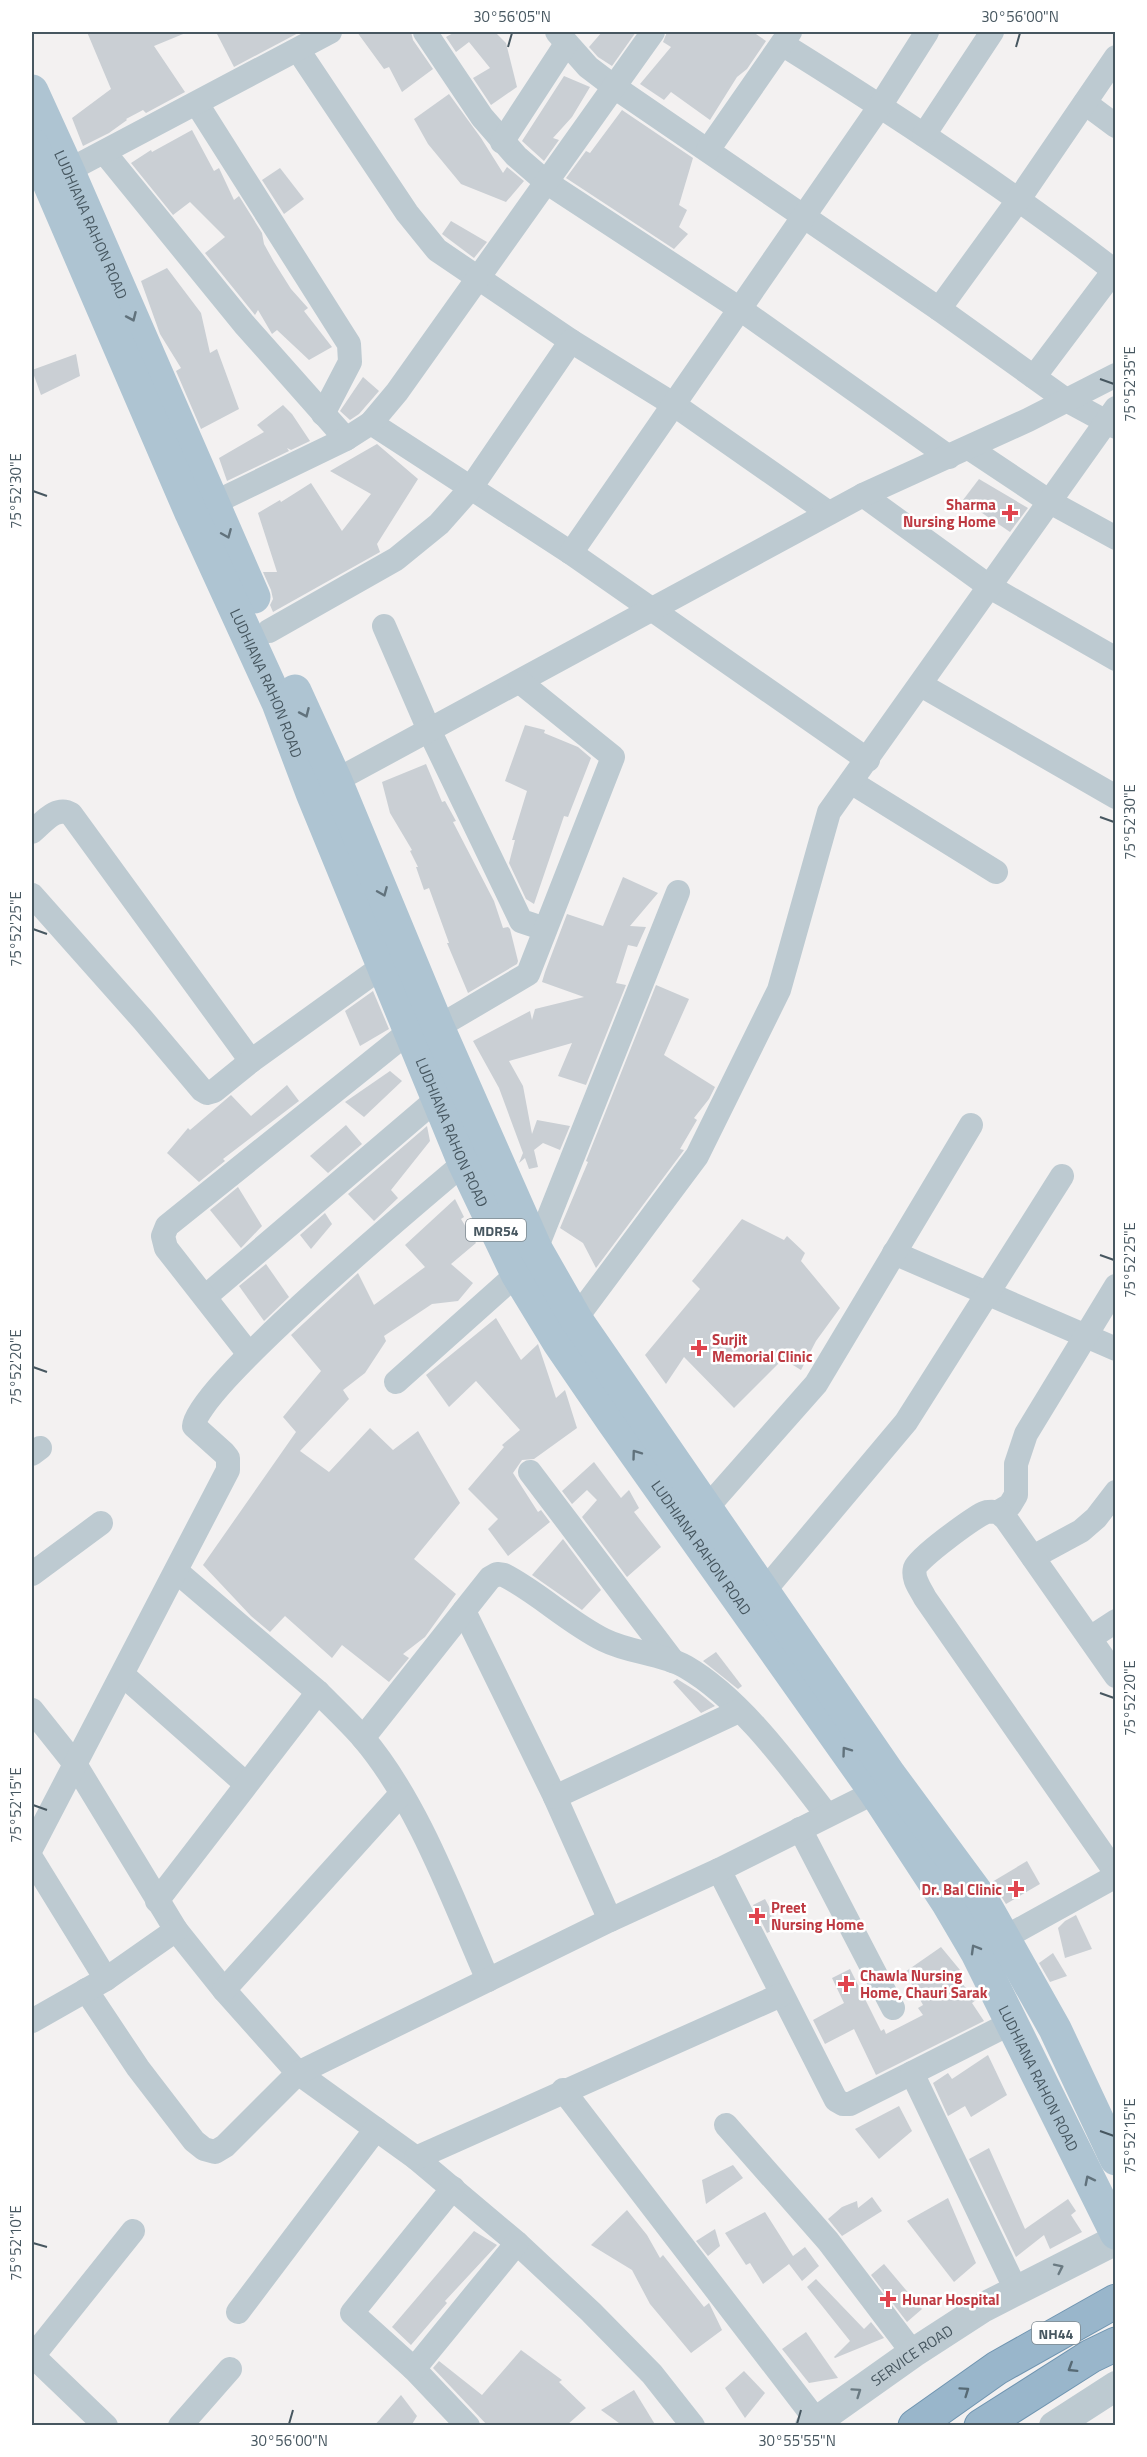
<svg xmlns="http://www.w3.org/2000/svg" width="1147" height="2457" font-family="'Titillium Web',sans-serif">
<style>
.building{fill:#cacfd4}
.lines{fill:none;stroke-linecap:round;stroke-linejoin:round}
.trunk-casing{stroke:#6f94b0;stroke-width:35}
.minor{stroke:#bdcad1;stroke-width:24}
.tertiary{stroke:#bdcad1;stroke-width:30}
.primary{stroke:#aec4d2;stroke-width:33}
.trunk{stroke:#99b6cb;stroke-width:33}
.oneway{stroke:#61727c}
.oneway2{stroke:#6a7a82}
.oneway3{stroke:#576a75}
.ticks{fill:none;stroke:#475760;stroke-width:2}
.health-dot{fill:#e0444e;stroke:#fff;stroke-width:2}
.labels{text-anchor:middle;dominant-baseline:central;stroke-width:5;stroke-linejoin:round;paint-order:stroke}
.shield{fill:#fff;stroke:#7e8990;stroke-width:1.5}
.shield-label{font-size:14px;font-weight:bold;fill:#475760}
.street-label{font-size:15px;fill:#475760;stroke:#fff}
.health-label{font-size:15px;font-weight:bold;fill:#be3a42;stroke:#fff;text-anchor:start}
.neatline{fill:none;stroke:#475760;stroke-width:2}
.ticks-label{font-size:15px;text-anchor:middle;fill:#475760}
</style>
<rect width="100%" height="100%" fill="#f3f1f1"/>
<g class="building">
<path d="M87 32H188L154 46 185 92 146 113 143 110 126 119 127 120 109 133 83 146 72 118 111 89Z"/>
<path d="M216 32H300L234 67Z"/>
<path d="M357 32H411L413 40 433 69 402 92 389 67 384 69Z"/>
<path d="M455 32H495L506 43 517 87 491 105 473 78 490 68 469 42 456 52 446 37Z"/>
<path d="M602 32H636L612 66 598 57 589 47Z"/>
<path d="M667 32H753L766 41 747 69 737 77 710 120 671 92 664 100 640 84 671 47 663 42Z"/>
<path d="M564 76 590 87 572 117 553 138 559 140 544 161 522 141Z"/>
<path d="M449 94 481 138 503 173 507 167 524 181 506 202 461 184 428 144 414 119Z"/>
<path d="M622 110 693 158 679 205 687 210 679 227 688 234 674 249 566 178 586 151 590 153Z"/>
<path d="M192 130 214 171 219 168 234 200 239 196 262 233 264 244 274 262 291 289 308 308 304 311 332 347 309 360 277 330 272 334 258 310 255 315 205 253 225 237 190 202 173 215 131 163 151 150 152 152Z"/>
<path d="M280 168 304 199 284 214 262 180Z"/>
<path d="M451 221 487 242 474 258 442 234Z"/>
<path d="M167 268 201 313 210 353 217 349 239 409 201 429 176 371 181 368 160 334 141 281Z"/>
<path d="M76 354 80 376 41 395 32 370Z"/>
<path d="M363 377 379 391 359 414 350 420 340 411Z"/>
<path d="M283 405 292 414 310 441 291 450 287 448 289 451 227 481 219 458 264 432 257 425Z"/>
<path d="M377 444 418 479 377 544 380 552 273 612 270 605 273 599 271 590 263 572H277L258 513 280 500 281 502 311 483 342 531 371 494 330 471Z"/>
<path d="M979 479 1028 508 1010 532 963 500Z"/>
<path d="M525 725 545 730 544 733 578 747 591 758 568 817 564 816 534 904 526 899 509 863 515 840H512L527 791 505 781Z"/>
<path d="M426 764 442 802 445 801 456 821 453 822 494 901 503 928 508 927 510 929 518 961 517 964 468 993 447 943H449L429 888 424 890 416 867H418L410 851 412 850 390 813 382 782Z"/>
<path d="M623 877 658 893 630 926 646 927 637 947 628 945 616 983 626 985 586 1085 558 1076 572 1043 509 1061 523 1086 532 1134 537 1120 570 1126 560 1150 543 1143 534 1150 538 1167 529 1169 525 1158 519 1163 523 1153 499 1088 473 1041 530 1011 532 1020 535 1009 584 997 542 982 545 972 567 914 603 926Z"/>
<path d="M656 985 689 999 664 1055 715 1087 709 1099 694 1118 697 1120 680 1149 684 1150 596 1268 583 1243 560 1228 588 1162 586 1161Z"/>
<path d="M373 991 389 1029 360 1046 345 1011Z"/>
<path d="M390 1071 402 1081 364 1117 345 1102Z"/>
<path d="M287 1085 299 1101 223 1159 225 1161 199 1182 167 1153 188 1128 190 1130 231 1095 251 1116Z"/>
<path d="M346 1125 362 1144 328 1173 310 1156Z"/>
<path d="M427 1126 430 1141 391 1190 398 1198 374 1221 348 1194Z"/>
<path d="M238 1187 262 1226 241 1248 210 1210Z"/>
<path d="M455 1199 464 1217 461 1219 476 1243 451 1264 473 1283 458 1301 432 1304 384 1336 386 1341 365 1373 343 1390 349 1399 300 1451 329 1472 370 1428 393 1450 418 1431 460 1503 414 1559 456 1594 425 1637 403 1654 409 1658 389 1682 342 1645 332 1658 285 1616 270 1632 251 1616 203 1565 296 1432 283 1417 321 1371 291 1335 358 1273 374 1305 425 1267 405 1245Z"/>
<path d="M325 1213 332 1224 311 1249 300 1235Z"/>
<path d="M742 1219 784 1240 787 1236 805 1253 801 1261 840 1308 816 1341 801 1370 783 1359 734 1408 684 1357 666 1384 645 1355 700 1289 692 1281Z"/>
<path d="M266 1264 289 1297 264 1321 239 1286Z"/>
<path d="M496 1318 521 1360 538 1344 556 1398 565 1390 577 1428 534 1459 522 1460 513 1473 538 1512 541 1510 550 1522 508 1556 488 1529 498 1519 468 1489 504 1447 502 1445 520 1430 476 1381 449 1407 426 1375Z"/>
<path d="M594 1462 621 1498 629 1490 639 1508 634 1512 661 1547 627 1577 582 1517 597 1500 587 1490 572 1504 562 1491Z"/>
<path d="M563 1539 601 1590 582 1610 532 1575Z"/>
<path d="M716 1652 742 1686 738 1689 703 1661Z"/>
<path d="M677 1679 698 1692 715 1706 701 1713 673 1682Z"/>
<path d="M1027 1861 1040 1884 1006 1904 992 1882Z"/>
<path d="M765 1899 780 1927 767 1933 753 1905Z"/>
<path d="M1076 1915 1092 1949 1065 1958 1058 1928 1065 1921Z"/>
<path d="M941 1947 960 1970 954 1974 976 2000 972 2003 984 2021 876 2075 854 2029 825 2044 813 2020 844 2003 832 1978 850 1969 881 2031 884 2029 886 2034 923 2015 918 2008 923 2005 905 1972Z"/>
<path d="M1053 1953 1067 1976 1050 1982 1039 1963Z"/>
<path d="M988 2055 1007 2095 971 2117 965 2106 948 2116 933 2083 948 2073 952 2079Z"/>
<path d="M899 2106 912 2131 879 2159 855 2129Z"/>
<path d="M989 2148 1025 2229 1068 2199 1076 2211 1071 2215 1082 2232 1050 2249 1044 2235 1016 2257 969 2159Z"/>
<path d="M733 2165 743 2178 706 2204 702 2180Z"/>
<path d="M872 2197 882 2211 842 2236 828 2219 842 2207 857 2201 858 2208Z"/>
<path d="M948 2198 976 2263 954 2282 907 2221Z"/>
<path d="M627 2210 647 2235 660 2258 663 2255 704 2307 709 2303 722 2330 691 2353 650 2304 632 2270 591 2245Z"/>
<path d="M765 2212 793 2256 805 2247 819 2266 802 2281 789 2264 763 2284 750 2263 746 2265 725 2233Z"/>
<path d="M715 2229 720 2246 708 2256 696 2241Z"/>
<path d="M474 2231 497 2245 445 2301 447 2303 411 2345 392 2327Z"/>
<path d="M884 2264 922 2309 907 2322 871 2275Z"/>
<path d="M816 2279 864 2329 871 2322 884 2338 835 2358 834 2357 850 2341 807 2287Z"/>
<path d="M806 2332 838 2378 809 2383 782 2349Z"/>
<path d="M521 2350 562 2380 559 2382 586 2408 566 2426H488L433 2368 439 2361 482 2395Z"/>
<path d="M744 2371 765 2393 745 2418 725 2388Z"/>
<path d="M634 2390 656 2426H623L601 2410Z"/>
<path d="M401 2395 417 2416 411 2426H374Z"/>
</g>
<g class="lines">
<defs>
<g id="trunk">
<path d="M915 2426 997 2368 1116 2301"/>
<path d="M981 2426 1091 2356 1116 2344"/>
</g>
</defs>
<use href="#trunk" class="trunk-casing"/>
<g class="minor">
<path d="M425 32 482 117 516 156 546 182 740 309 949 457"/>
<path d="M557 32 588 67 613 86 939 309 1066 400 1116 427"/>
<path d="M782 44C896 115 1009 189 1116 272"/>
<path d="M298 50 407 213 437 250 571 341 673 404 829 513"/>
<path d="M1085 103 1116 126"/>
<path d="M197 104 349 344 350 362 323 414"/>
<path d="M924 135 992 32"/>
<path d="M502 142 566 44"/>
<path d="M708 150 790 32"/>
<path d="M104 152 244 324 346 439"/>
<path d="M54 178 330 32"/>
<path d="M939 309 1019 199 1116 57"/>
<path d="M1034 377 1116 268"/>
<path d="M371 423 571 553 868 760"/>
<path d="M969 448 1050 502 1116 538"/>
<path d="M863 495 990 587 1116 659"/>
<path d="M199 510 346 439 371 423 397 392 653 32"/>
<path d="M571 553 880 106 927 32"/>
<path d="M384 626 429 730 521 921 545 929"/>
<path d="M269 631 396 559 439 524 470 489 571 341"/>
<path d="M921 685 1116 797"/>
<path d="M851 782 996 872"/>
<path d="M322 788 863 495 1028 420 1116 375"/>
<path d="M32 832C43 823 56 805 71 814L251 1061"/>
<path d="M32 895 143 1020 202 1090 207 1093 214 1091 251 1061 383 966"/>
<path d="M438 1027 528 974 613 757 520 682"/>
<path d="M536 1249 678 892"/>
<path d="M894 1253 1116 1349"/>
<path d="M205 1297 438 1098"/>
<path d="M568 1329 697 1156 779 990 829 812 1116 408"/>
<path d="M249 1354 166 1248 163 1236 167 1226 411 1030"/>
<path d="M396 1382 517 1274"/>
<path d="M32 1454 40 1448"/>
<path d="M530 1472 673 1661"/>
<path d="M998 1512 1010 1505 1016 1495V1464L1026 1434 1116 1286"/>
<path d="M696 1520 816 1384 971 1125"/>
<path d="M1033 1557 1081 1531 1096 1518 1116 1492"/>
<path d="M176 1571 318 1692"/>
<path d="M32 1574 101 1523"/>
<path d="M764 1591 906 1422 1062 1176"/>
<path d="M464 1611 555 1797 610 1920"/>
<path d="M1090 1638 1116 1621"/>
<path d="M123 1675 246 1784"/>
<path d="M1116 1676 1006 1519 998 1512C993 1512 988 1511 984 1513 972 1519 919 1557 915 1568 912 1579 920 1588 925 1598L1116 1873"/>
<path d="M32 1710 75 1764 176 1930 224 1990 298 2073 416 2158 517 2243 591 2312 652 2374 693 2426"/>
<path d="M363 1738 490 1578 497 1574 504 1575C539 1593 568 1622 604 1640 630 1653 661 1653 686 1667 741 1699 789 1766 827 1815"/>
<path d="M555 1797 739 1711"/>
<path d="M800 1829 893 2008"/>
<path d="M32 1847 228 1470V1458L224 1453 194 1426C195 1388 424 1197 464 1163"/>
<path d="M32 1859 106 1979"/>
<path d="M719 1870 836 2100 843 2104H850L912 2073"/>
<path d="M157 1901 318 1692C333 1707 349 1722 363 1738 418 1802 454 1903 488 1980"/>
<path d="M1004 1938 1116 1876"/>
<path d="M86 1990 138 2068 194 2141 204 2149 215 2152 225 2146 298 2073 610 1920 719 1870 875 1792"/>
<path d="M224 1990 401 1794"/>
<path d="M32 2021 106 1979 176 1930"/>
<path d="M1011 2023 912 2073 1016 2290"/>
<path d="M563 2090 816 2420"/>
<path d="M726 2125 828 2241 913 2353"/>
<path d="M416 2158 781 1995"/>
<path d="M453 2188 352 2313 414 2369 468 2426"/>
<path d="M238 2312 376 2129"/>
<path d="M32 2355 106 2426"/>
<path d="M33 2356 133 2231"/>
<path d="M414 2369 517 2243"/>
<path d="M180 2426 230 2369"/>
</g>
<g class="tertiary">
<path id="s1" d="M810 2426 913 2353 984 2307 1116 2240"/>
<path d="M1054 2426 1116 2386"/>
</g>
<g class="primary">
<path id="s2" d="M32 91 68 170 254 597"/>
<path id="s3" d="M32 144 191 513 278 703 312 793 464 1163 517 1274 559 1343 613 1422 875 1792 947 1902 977 1953 1116 2233"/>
<path d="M295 691 336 781 438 1027 536 1249 576 1319 890 1775 983 1901 1055 2029 1116 2159"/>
</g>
<use href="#trunk" class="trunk"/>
</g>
<defs><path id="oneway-chevron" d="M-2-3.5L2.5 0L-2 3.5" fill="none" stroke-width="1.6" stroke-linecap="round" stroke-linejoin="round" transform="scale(1.5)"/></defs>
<g class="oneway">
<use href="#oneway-chevron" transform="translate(132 317) rotate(66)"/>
<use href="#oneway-chevron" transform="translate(227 534) rotate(67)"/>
<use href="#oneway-chevron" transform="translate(305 713) rotate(66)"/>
<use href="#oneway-chevron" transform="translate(383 892) rotate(67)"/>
<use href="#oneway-chevron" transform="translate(636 1454) rotate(-126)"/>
<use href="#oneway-chevron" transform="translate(846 1751) rotate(-126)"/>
<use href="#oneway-chevron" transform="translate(975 1949) rotate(-120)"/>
<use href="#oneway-chevron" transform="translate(1089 2180) rotate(-117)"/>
</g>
<g class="oneway2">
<use href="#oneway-chevron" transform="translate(1059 2268) rotate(-26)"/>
<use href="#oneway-chevron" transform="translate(857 2392) rotate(-35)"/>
</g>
<g class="oneway3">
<use href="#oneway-chevron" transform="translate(1072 2368) rotate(148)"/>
<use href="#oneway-chevron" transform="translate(965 2391) rotate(-35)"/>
</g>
<path class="ticks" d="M508 47 512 33M1016 47 1020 33M1100 379 1114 384M33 491 47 496M1100 817 1114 822M33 929 47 934M1100 1255 1114 1260M33 1367 47 1372M1100 1693 1114 1698M33 1805 47 1810M1100 2131 1114 2136M33 2243 47 2247M289 2424 293 2410M797 2424 801 2410"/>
<g class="health-dot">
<path d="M1007 504h6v6h6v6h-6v6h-6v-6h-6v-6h6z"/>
<path d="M696 1339h6v6h6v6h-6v6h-6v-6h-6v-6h6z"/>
<path d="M1013 1880h6v6h6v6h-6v6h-6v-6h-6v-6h6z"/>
<path d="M754 1907h6v6h6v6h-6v6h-6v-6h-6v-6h6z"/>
<path d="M843 1975h6v6h6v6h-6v6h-6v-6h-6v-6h6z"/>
<path d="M885 2290h6v6h6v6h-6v6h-6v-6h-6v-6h6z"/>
</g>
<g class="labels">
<g class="shield">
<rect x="466" y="1219" width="60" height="22" rx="4.5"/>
<rect x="1032" y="2322" width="48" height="22" rx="4.5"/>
</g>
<g class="shield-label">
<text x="496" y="1230">MDR54</text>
<text x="1056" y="2333">NH44</text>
</g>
<g class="street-label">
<text stroke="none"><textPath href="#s2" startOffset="146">LUDHIANA RAHON ROAD</textPath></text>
<text stroke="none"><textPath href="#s3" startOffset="588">LUDHIANA RAHON ROAD</textPath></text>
<text stroke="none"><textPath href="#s3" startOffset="1074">LUDHIANA RAHON ROAD</textPath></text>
<text stroke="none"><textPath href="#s3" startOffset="1560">LUDHIANA RAHON ROAD</textPath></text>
<text stroke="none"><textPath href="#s3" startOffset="2190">LUDHIANA RAHON ROAD</textPath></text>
<text stroke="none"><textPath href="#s1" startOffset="124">SERVICE ROAD</textPath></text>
</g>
<g class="health-label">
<text x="996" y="504" text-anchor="end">Sharma<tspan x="996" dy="17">Nursing Home</tspan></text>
<text x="712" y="1339">Surjit<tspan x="712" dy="17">Memorial Clinic</tspan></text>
<text x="1002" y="1889" text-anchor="end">Dr. Bal Clinic</text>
<text x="771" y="1907">Preet<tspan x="771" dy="17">Nursing Home</tspan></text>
<text x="860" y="1975">Chawla Nursing<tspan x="860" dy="17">Home, Chauri Sarak</tspan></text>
<text x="902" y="2299">Hunar Hospital</text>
</g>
</g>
<rect width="1147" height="2457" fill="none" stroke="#ffffff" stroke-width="66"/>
<rect x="33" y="33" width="1081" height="2391" class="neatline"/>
<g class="ticks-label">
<text x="512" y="22">30°56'05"N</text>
<text x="1020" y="22">30°56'00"N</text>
<text transform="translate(1130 384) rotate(-90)" y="5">75°52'35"E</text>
<text transform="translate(16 491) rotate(-90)" y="5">75°52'30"E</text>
<text transform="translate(1130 822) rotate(-90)" y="5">75°52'30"E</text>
<text transform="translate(16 929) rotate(-90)" y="5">75°52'25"E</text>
<text transform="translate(1130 1260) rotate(-90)" y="5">75°52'25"E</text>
<text transform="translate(16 1367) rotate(-90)" y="5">75°52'20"E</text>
<text transform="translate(1130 1698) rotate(-90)" y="5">75°52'20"E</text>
<text transform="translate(16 1805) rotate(-90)" y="5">75°52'15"E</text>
<text transform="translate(1130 2136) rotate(-90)" y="5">75°52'15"E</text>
<text transform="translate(16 2243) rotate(-90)" y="5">75°52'10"E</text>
<text x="289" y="2446">30°56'00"N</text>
<text x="797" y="2446">30°55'55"N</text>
</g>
</svg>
